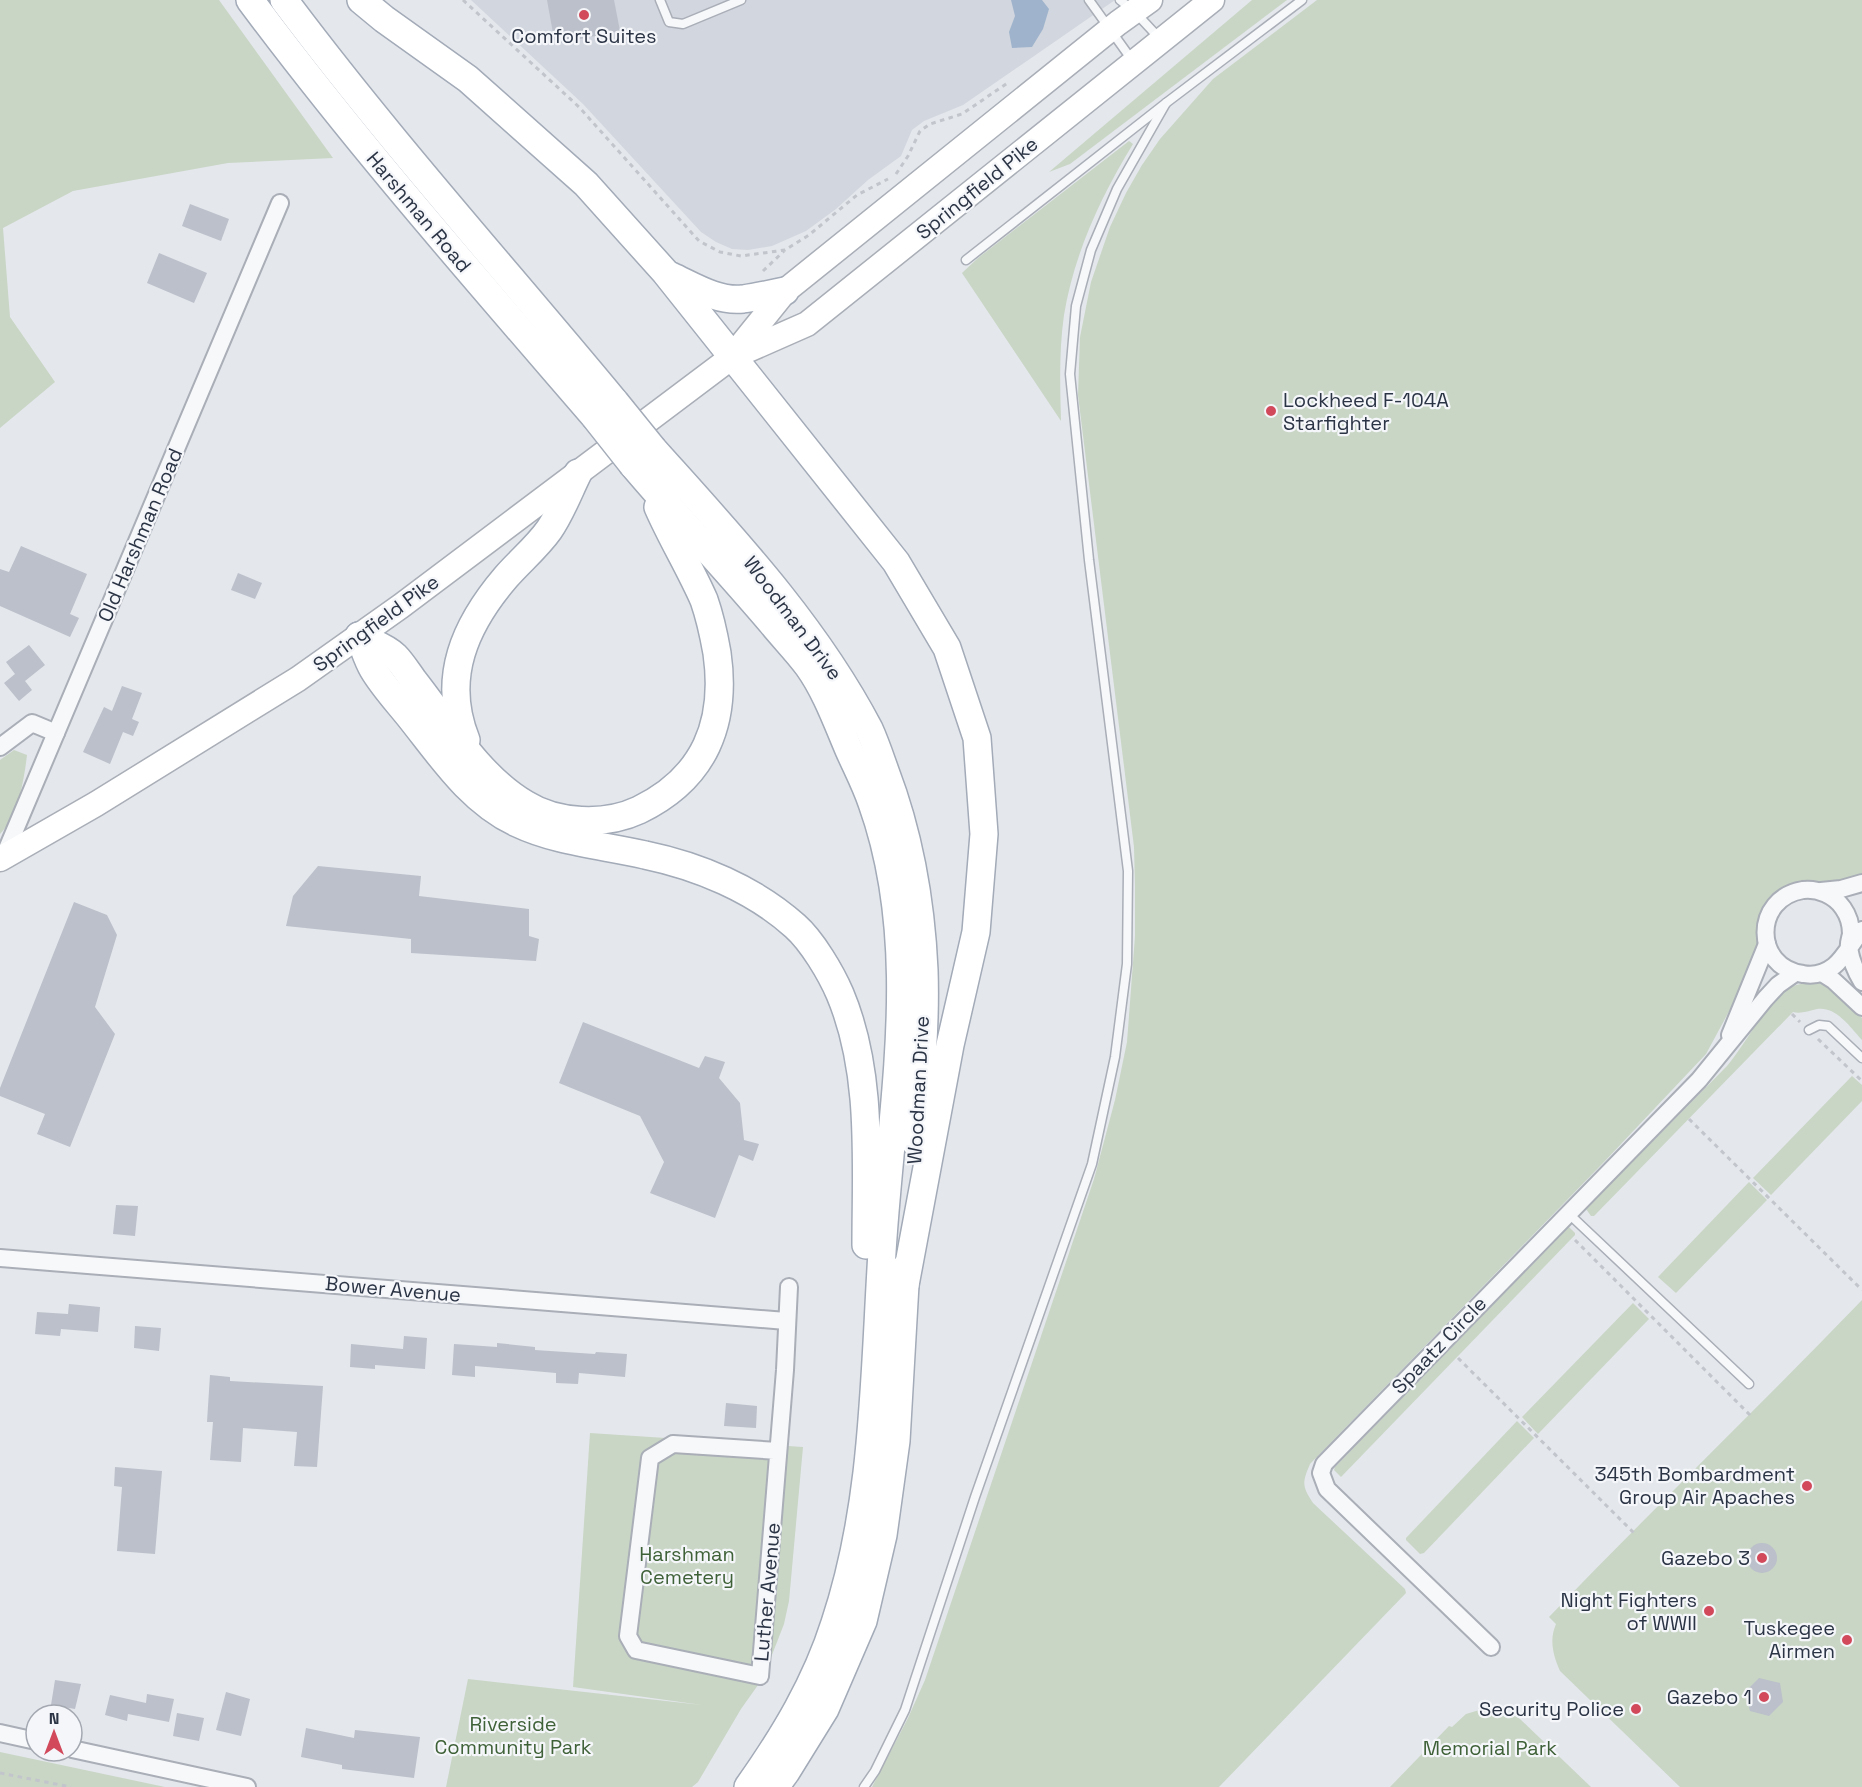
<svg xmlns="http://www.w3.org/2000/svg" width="1862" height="1787" font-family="'Space Grotesk',sans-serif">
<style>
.built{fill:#d2d6de}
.green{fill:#c9d6c5}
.water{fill:#9fb4cc}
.building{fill:#bbc0ca}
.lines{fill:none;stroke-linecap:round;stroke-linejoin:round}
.lane-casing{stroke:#a9aeb7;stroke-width:11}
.street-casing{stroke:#a9aeb7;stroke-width:20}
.secondary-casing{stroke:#a9aeb7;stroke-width:27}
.primary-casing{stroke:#a3abb8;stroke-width:30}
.path{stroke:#c2c5cb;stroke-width:3;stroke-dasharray:4.5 4.5;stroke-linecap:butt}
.lane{stroke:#f7f8fa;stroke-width:8}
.street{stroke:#f7f8fa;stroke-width:16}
.secondary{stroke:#fff;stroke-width:24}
.primary{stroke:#fff;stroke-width:27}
.primary-bridge-casing{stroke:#a3abb8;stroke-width:30;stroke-linecap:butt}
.primary-bridge{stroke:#fff;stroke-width:27}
.poi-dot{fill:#d1495b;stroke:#f4f6f9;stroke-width:2}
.labels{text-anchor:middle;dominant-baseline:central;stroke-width:4.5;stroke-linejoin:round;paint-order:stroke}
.poi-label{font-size:20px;fill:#2b3445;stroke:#f4f6f9;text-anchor:end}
.street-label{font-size:20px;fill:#2b3445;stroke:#f4f6f9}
.park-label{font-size:20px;fill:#3f6138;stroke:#f4f6f9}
</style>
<rect width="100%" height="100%" fill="#e4e7ec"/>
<path class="built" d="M471 0H1115L963 105 924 121 912 130 901 156 868 180 836 209 806 231 772 246 748 250 732 249 716 242 701 232 583 104Z"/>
<g class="green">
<path d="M0 0H219L333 158 228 163 73 191 3 228 10 317 55 382 0 428Z"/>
<path d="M1252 0H1287L1070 164 1049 172Z"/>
<path d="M1317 0H1862V877L1830 884 1804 883 1790 885 1779 891 1769 901 1762 912 1757 949 1746 980 1706 1054 1604 1162 1310 1464C1302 1483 1302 1486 1313 1503L1405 1589 1406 1593 1219 1787H872L908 1718 925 1680 1094 1179 1115 1100 1127 1042 1135 936V886L1134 847 1078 395 1080 337 1091 282 1110 227 1126 193 1142 165 1160 139 1213 79Z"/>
<path d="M1129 141 1133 144C1101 196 1074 254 1064 315 1059 350 1060 386 1061 421L962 273 978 258Z"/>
<path d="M14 750 27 755C24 780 18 816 0 834V760Z"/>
<path d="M1817 982 1830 988 1862 1018V1040C1850 1027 1836 1006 1817 1009 1808 1011 1801 1014 1793 1012L1594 1216H1591L1586 1209 1727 1066C1744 1046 1769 999 1790 988 1798 983 1808 983 1817 982Z"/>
<path d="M1852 1076 1862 1085V1101L1771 1195 1753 1178Z"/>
<path d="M1749 1182 1767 1200 1676 1293 1658 1277Z"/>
<path d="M1569 1227 1575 1233V1235L1341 1477 1334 1470 1335 1467Z"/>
<path d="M1862 1300V1787H1680L1560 1671C1553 1655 1549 1640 1556 1624L1549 1617C1652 1510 1759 1407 1862 1300Z"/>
<path d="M1633 1303 1649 1319 1538 1434 1522 1417Z"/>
<path d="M1517 1421 1534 1438 1424 1553 1420 1554 1406 1540V1538Z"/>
<path d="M590 1433 803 1447 789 1601 784 1624 763 1678 741 1709 698 1782 692 1787H446L468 1679 702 1705 573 1687Z"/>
<path d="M1486 1708 1506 1711 1520 1719 1591 1787H1390L1449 1726 1452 1727 1466 1714Z"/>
<path d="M0 1752 165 1787H0Z"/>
</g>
<path class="water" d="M1011 0H1042L1049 9 1043 29 1032 47 1012 48 1009 32 1015 16Z"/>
<g class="building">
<path d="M547 0H614L620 31 555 44Z"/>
<path d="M190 204 229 219 221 241 182 226Z"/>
<path d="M159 253 207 273 194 303 147 283Z"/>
<path d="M21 546 87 574 70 614 79 618 70 637 0 606V569L9 572Z"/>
<path d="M238 573 262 583 255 599 231 590Z"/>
<path d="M29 645 45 665 25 681 32 690 19 701 4 683 15 674 6 662Z"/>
<path d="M122 686 142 693 132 719 139 722 133 736 123 732 110 764 83 752 104 707 112 711Z"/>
<path d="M318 866 421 876 419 896 529 909V936L539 939 536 961 411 953V939L286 926 293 896Z"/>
<path d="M74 902 107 915 117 935 95 1007 115 1034 70 1147 37 1134 45 1114 0 1096V1088Z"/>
<path d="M583 1022 699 1068 705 1056 725 1062 719 1078 740 1103 744 1140 759 1144 753 1161 739 1155 715 1218 650 1193 664 1162 640 1116 559 1083Z"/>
<path d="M116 1205 138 1206 135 1236 113 1234Z"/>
<path d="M69 1304 100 1307 98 1332 61 1329 60 1336 35 1334 37 1312 68 1314Z"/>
<path d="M135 1326 161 1328 159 1351 134 1348Z"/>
<path d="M404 1336 427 1338 425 1369 375 1365V1369L350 1367 351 1344 403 1349Z"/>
<path d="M497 1343 535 1347V1350L595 1354 596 1352 627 1354 625 1377 579 1373 578 1384 556 1383V1373L475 1366V1377L452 1375 454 1344 497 1347Z"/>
<path d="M210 1375 230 1377V1381L323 1386 317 1467 294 1466 297 1432 243 1428 241 1462 210 1460 213 1422H207Z"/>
<path d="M726 1403 757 1406 756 1428 724 1426Z"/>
<path d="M115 1467 162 1471 155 1554 117 1551 122 1487 114 1486Z"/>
<circle cx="1762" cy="1558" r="15"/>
<path d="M1759 1678 1780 1683 1783 1702 1769 1716 1750 1711 1745 1692Z"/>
<path d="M55 1680 81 1684 75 1709 51 1705Z"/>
<path d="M226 1692 250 1699 241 1736 216 1730Z"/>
<path d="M147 1694 174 1699 169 1722 128 1714 127 1721 105 1715 110 1695 146 1703Z"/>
<path d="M177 1713 204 1718 199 1741 173 1736Z"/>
<path d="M306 1728 354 1738 355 1730 420 1737 414 1778 342 1769V1765L301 1757Z"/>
</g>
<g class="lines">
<defs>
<g id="lane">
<path d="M660 0 669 22 683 24 741 0"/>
<path d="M1089 0 1132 60"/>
<path d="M1120 0 1134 11 1161 40"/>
<path d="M966 260 1166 103 1302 0"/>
<path d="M1809 1030 1819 1025 1828 1026 1862 1058"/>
<path d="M1568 1213 1749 1384"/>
<path d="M864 1787 875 1771 905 1710 975 1497 1092 1164 1115 1057 1127 964 1128 871 1089 560 1070 374 1076 306 1091 250 1117 189 1166 103"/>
</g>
<g id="street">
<path d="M0 747 32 723 56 733"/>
<path d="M4 856 280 203"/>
<path d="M1821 891 1841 889 1862 883"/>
<path d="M1862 930C1853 941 1844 958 1834 966 1825 973 1814 976 1803 974 1753 967 1753 898 1803 890 1818 888 1835 896 1843 908 1848 915 1851 925 1851 934 1850 939 1848 943 1849 948 1851 960 1856 972 1862 982"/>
<path d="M1822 973 1833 980 1862 1007"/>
<path d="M1730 1035 1767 944"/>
<path d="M0 1258 786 1321"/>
<path d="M778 1451 673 1444 650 1458 628 1636 636 1650 760 1676 785 1370 789 1287"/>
<path d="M1491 1647 1327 1489 1321 1473 1324 1464 1699 1080 1765 999 1778 985 1795 973"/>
<path d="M0 1733 36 1741"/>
<path d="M72 1749 247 1787"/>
</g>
<g id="secondary">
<path d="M735 353 785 291 1118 23 1150 0"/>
<path d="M0 859 96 804 298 679 401 606 732 357 807 324 1212 0"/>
</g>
<g id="primary">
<path d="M250 0C358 145 477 280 595 417"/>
<path d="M284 0C388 139 504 268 615 402"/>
<path d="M361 0 384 19 468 79 586 184 665 272 896 562 947 648 977 738 984 834 976 932 950 1045 905 1285"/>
<path d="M671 276C693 286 718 302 743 299 757 297 771 294 785 291"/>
<path d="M653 449C731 536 814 624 869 729 875 742 880 757 885 771 909 834 921 903 924 970 926 1028 920 1085 915 1142"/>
<path d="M633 465C678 518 726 569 771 622 783 637 797 651 808 666 826 691 837 722 849 750 857 768 866 785 872 803 924 948 891 1103 882 1252 874 1377 875 1503 835 1623 816 1683 784 1736 748 1787"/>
<path d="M359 636C364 647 367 659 373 669 383 686 397 701 409 716 441 756 470 801 517 823 557 842 602 845 645 855 698 866 754 889 795 926 812 941 831 973 840 994 873 1072 866 1162 866 1245"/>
<path d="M359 636C370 642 386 647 395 656 402 663 408 673 414 681 447 723 479 777 525 804 557 824 605 826 639 810 705 778 727 723 717 653 714 636 710 617 704 600 690 568 672 539 658 507"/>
<path d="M466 740C441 678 465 625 506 577 520 561 537 547 549 530 561 513 569 491 578 473"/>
<path d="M775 1787 786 1772 825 1709 863 1621 883 1535 896 1441 906 1267"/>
</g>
</defs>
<use href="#lane" class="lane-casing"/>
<use href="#street" class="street-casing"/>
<use href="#secondary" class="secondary-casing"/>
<use href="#primary" class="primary-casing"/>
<g class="path">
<path d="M463 0 579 107 699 241 720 252 741 256 785 250 809 235 857 195 888 179"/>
<path d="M896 174 908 156 920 131 930 124 962 114 1009 82"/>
<path d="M763 271 784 251"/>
<path d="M1792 1014 1800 1022"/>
<path d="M1818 1039 1862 1081"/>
<path d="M1689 1119 1862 1290"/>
<path d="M1575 1240 1750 1415"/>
<path d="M1458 1358 1634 1533"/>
<path d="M0 1773 71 1787"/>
</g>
<use href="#lane" class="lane"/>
<use href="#street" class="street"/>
<use href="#secondary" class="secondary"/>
<use href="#primary" class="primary"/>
<defs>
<g id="primary-bridge">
<path d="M615 402 653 449"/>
<path d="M595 417 633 465"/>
</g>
</defs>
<use href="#primary-bridge" class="primary-bridge-casing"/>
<use href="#primary-bridge" class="primary-bridge"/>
</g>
<g class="poi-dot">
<circle cx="584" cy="15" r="6"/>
<circle cx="1271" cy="411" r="6"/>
<circle cx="1807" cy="1486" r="6"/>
<circle cx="1762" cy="1558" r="6"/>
<circle cx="1709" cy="1611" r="6"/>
<circle cx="1847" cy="1640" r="6"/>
<circle cx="1764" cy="1697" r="6"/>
<circle cx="1636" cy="1709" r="6"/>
</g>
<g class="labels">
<g class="poi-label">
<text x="584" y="36" text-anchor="middle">Comfort Suites</text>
<text x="1283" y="400" text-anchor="start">Lockheed F-104A<tspan x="1283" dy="23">Starfighter</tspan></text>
<text x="1795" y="1474">345th Bombardment<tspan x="1795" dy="23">Group Air Apaches</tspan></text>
<text x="1750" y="1558">Gazebo 3</text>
<text x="1697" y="1600">Night Fighters<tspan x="1697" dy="23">of WWII</tspan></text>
<text x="1835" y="1628">Tuskegee<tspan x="1835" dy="23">Airmen</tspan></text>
<text x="1752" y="1697">Gazebo 1</text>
<text x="1624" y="1709">Security Police</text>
</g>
<g class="street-label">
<text transform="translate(977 188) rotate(-39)">Springfield Pike</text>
<text transform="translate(419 212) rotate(50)">Harshman Road</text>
<text transform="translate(140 535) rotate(-67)">Old Harshman Road</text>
<text transform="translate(793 618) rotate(53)">Woodman Drive</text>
<text transform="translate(376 623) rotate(-36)">Springfield Pike</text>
<text transform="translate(918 1090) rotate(-87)">Woodman Drive</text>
<text transform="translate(393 1289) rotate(5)">Bower Avenue</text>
<text transform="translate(1439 1345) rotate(-46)">Spaatz Circle</text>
<text transform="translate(767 1592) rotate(-85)">Luther Avenue</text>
</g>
<g class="park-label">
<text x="687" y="1554">Harshman<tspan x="687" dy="23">Cemetery</tspan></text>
<text x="513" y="1724">Riverside<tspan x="513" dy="23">Community Park</tspan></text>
<text x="1490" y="1748">Memorial Park</text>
</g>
</g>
<g transform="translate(54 1733)"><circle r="28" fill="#f4f6f9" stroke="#a4a8b1" stroke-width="1.5"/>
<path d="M0-4.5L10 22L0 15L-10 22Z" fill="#d1495b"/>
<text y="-9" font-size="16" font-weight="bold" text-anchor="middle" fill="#2b3445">N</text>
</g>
</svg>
